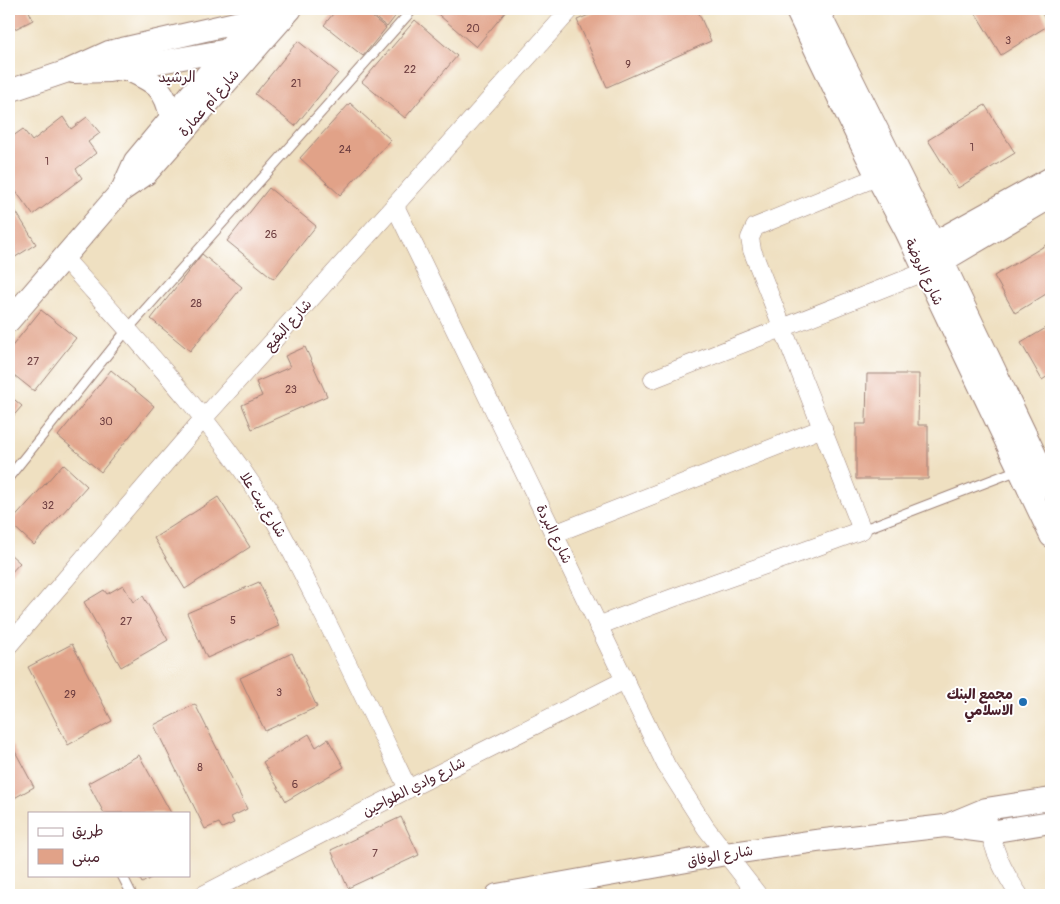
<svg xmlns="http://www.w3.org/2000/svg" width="1060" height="904" font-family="Pangolin,'Playpen Sans Arabic',sans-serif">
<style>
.building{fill:#e1a288}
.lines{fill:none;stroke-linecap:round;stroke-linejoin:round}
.service-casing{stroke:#9c8076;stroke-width:11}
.minor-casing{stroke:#9c8076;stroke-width:19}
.tertiary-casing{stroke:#9c8076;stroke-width:24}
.service{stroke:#fff;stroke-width:9}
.minor{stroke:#fff;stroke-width:18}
.tertiary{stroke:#fff;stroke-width:22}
.poi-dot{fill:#1f6fb2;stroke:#fff;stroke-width:2}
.labels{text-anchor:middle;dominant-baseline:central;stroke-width:4;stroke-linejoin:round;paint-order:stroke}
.number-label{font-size:11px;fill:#704042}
.street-label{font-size:14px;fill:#4a1f2b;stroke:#fff}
.poi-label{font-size:14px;font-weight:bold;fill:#4a1f2b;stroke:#fff;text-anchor:end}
.neighbourhood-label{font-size:15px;fill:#4a1f2b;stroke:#fff}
</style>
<rect width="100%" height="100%" fill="#fff"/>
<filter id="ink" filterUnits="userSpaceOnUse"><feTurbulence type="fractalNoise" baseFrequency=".02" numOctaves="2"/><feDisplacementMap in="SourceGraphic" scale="10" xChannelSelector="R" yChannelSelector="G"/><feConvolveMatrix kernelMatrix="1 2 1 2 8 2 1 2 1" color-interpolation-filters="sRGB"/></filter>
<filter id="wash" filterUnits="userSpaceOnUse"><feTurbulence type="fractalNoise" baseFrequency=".0096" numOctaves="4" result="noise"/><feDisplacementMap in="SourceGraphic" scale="20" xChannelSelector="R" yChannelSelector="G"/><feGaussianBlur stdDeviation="1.12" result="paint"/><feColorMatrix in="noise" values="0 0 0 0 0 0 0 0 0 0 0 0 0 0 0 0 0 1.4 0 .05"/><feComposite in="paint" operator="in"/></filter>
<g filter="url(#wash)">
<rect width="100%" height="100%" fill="#efe0c1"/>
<g id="blocks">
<g class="building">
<path d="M9 9H28L33 20 9 32Z"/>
<path d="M337 9H362L386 28 363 56 324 25Z"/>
<path d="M364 9H401L387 27Z"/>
<path d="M432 9H508L476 47Z"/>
<path d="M603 9H697L711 41 607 87 577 20Z"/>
<path d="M973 9H1039L1049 25 1001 55Z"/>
<path d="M415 20 457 56 405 118 362 82Z"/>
<path d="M298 41 338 73 295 126 255 94Z"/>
<path d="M350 103 391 140 340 195 300 158Z"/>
<path d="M985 105 1015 153 958 188 928 140Z"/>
<path d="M63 117 71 129 87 117 100 133 88 142 96 153 76 169 82 178 33 215 9 182V139L23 129 32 141Z"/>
<path d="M269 188 316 226 274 279 227 241Z"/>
<path d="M15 210 36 244 9 261V214Z"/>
<path d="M1051 242V291L1015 313 994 276Z"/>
<path d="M202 254 242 287 190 351 151 319Z"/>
<path d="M41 310 76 338 34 391 9 371V350Z"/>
<path d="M1051 325V374L1042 380 1021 343Z"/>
<path d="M305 347 327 396 252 429 242 405 262 396 256 382 290 367 285 356Z"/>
<path d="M111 370 154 406 101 472 58 436Z"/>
<path d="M867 374H919L918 425H928V479H856V424H866Z"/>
<path d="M9 395 22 406 9 421Z"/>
<path d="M63 464 87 486 34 545 10 523Z"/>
<path d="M218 497 250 547 185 589 154 538Z"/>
<path d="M9 553 20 563 9 575Z"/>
<path d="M259 582 279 626 207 658 187 613Z"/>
<path d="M123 585 133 602 143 596 168 640 121 667 84 602 104 590 107 594Z"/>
<path d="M72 644 112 721 68 745 28 667Z"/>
<path d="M292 653 317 707 265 731 240 678Z"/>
<path d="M195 704 247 809 231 817 234 823 222 828 219 823 205 829 154 725Z"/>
<path d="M309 734 316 747 328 739 344 767 286 801 263 762Z"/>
<path d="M9 740 34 787 9 801Z"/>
<path d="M139 755 171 813H104L88 783Z"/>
<path d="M401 817 419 855 348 888 331 850Z"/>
<path d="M138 875H156L142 883Z"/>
</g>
</g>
</g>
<g filter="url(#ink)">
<use href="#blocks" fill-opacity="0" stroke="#9c8076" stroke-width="1"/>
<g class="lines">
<defs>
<g id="service">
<path d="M9 477 127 330 413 9"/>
<path d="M862 530 1018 470"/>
<path d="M122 875 132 895"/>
</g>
<g id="minor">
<path d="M395 206 666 765 706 828 758 895"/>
<path d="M63 257C133 336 212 419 268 509 286 539 301 571 317 602 348 664 378 726 408 789"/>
<path d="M653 379 924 272"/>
<path d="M554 534 823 428"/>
<path d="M598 626C685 592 774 563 862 530L752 250 750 238 755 227 877 177"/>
<path d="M9 645 203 419 571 9"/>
<path d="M988 821C993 851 1003 871 1019 895"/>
<path d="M203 895 408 789 625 680"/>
</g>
<g id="tertiary">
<path d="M796 9 877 177 906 231 1051 536"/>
<path d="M817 9 943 262 1051 488"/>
<path d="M124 68C152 81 165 85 171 118"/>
<path d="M73 72 109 71 234 49"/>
<path d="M9 91 65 72 109 52 253 19 285 16"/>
<path d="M122 190 135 161 256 16"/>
<path d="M921 250 1051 178"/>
<path d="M931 268 1051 197"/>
<path d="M9 321 121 191 146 174 291 9"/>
<path d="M945 826 986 809 1051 799"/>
<path d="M497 895 726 854 816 841 945 826 990 832 1051 822"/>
</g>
</defs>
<use href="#service" class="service-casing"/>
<use href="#minor" class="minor-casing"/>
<use href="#tertiary" class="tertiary-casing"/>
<use href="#service" class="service"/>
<use href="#minor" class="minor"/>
<use href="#tertiary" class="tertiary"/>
</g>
</g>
<circle class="poi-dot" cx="1023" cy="702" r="5"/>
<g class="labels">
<g class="number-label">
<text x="473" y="28">20</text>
<text x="1008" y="40">3</text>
<text x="628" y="64">9</text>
<text x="410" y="69">22</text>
<text x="296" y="83">21</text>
<text x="972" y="147">1</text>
<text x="345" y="149">24</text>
<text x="47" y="161">1</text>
<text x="271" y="234">26</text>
<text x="196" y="303">28</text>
<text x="33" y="361">27</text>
<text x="291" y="389">23</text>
<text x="106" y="421">30</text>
<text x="48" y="505">32</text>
<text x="233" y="620">5</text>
<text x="126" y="621">27</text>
<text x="279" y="692">3</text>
<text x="70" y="694">29</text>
<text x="200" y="767">8</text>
<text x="295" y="784">6</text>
<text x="375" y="853">7</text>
</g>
<g class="street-label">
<text transform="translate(209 103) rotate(-49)">شارع أم عمارة</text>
<text transform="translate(924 272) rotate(65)">شارع الروضة</text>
<text transform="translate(288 325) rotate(-48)">شارع البقيع</text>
<text transform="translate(263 505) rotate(58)">شارع بيت علا</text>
<text transform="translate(554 534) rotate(64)">شارع البردة</text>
<text transform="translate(414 787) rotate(-27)">شارع وادي الطواحين</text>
<text transform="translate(720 856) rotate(-10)">شارع الوفاق</text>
</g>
<g class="poi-label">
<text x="1013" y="694">مجمع البنك<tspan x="1013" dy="16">الاسلامي</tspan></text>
</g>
<g class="neighbourhood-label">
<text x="177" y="77">الرشيد</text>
</g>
</g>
<rect width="1060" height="904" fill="none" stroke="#fff" stroke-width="30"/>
<rect x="28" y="812" width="162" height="65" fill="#ffffff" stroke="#b7a5aa"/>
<rect x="38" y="828" width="25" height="8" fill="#ffffff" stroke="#b7a5aa"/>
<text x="72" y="836" font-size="15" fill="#4a1f2b">طريق</text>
<rect x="38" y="849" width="25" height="15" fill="#e1a288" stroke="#b7a5aa"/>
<text x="72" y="862" font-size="15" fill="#4a1f2b">مبنى</text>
</svg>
